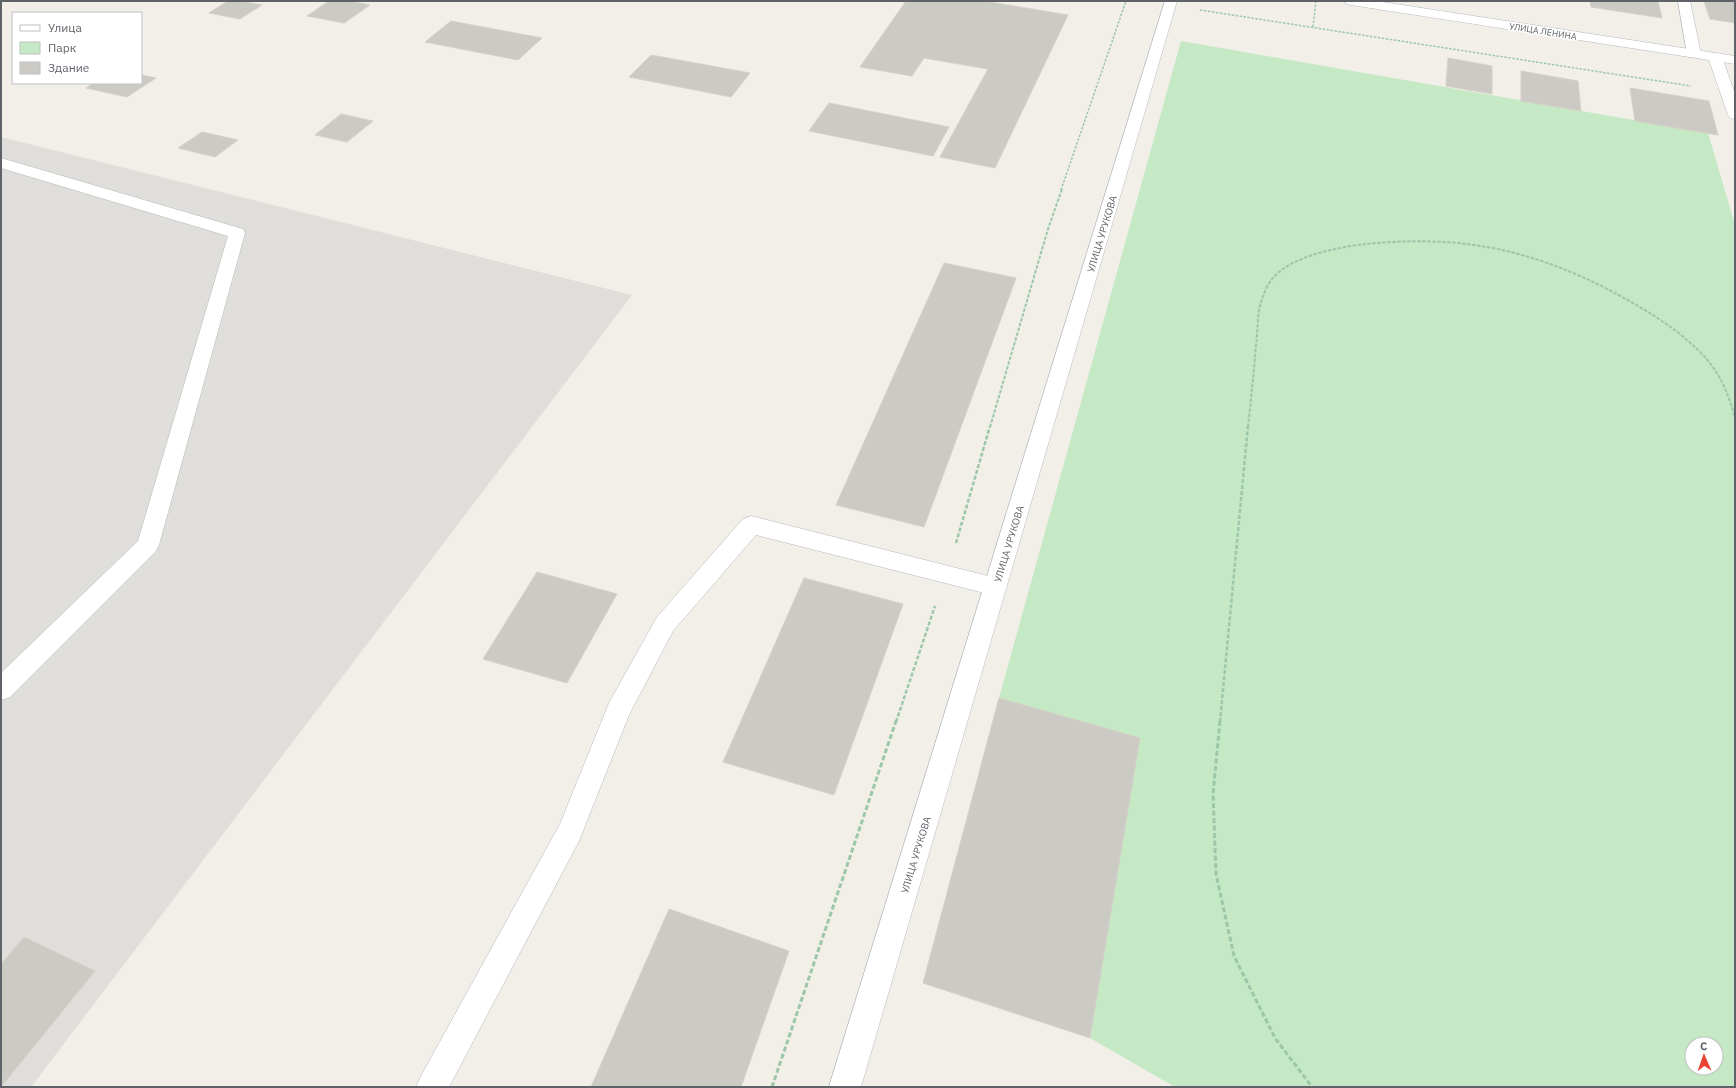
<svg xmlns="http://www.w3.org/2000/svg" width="1736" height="1088" font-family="'IBM Plex Sans',sans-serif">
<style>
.industrial{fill:#e0deda}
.green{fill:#c5e8c5;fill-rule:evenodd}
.building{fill:#cccac5;stroke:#d6d1c6}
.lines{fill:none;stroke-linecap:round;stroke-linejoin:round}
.lane-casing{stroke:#b5b8bc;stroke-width:1}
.street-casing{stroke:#b5b8bc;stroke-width:1}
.secondary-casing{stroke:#b6babf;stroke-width:1}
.path-far3{stroke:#9cc7a9;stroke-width:1.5;stroke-dasharray:2.5 1.5;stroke-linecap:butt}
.path-far2{stroke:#9cc7a9;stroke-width:2;stroke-dasharray:3.5 1.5;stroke-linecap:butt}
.path-far1{stroke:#9cc7a9;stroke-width:2.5;stroke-dasharray:4 2;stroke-linecap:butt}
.path{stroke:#9cc7a9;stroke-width:3;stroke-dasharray:5 2.5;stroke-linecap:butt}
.lane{fill:#fff;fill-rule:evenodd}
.street{fill:#fff;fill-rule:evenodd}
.secondary{fill:#fff;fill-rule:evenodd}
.labels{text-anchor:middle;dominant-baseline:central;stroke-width:3;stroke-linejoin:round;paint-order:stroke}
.far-street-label{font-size:9px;fill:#5f6368;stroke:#fff}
.street-label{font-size:10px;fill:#5f6368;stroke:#fff}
</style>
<rect width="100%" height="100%" fill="#f1efe8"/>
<path class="industrial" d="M1 137 632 295 31 1087H1Z"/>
<path class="green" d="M1181 41 1708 133 1735 225V1087H1175L1090 1038 923 983 999 698ZM1692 1044H1716V1068H1692Z"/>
<g class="building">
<path d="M228 1H241L262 5 240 19 209 13Z"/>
<path d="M329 1H348L370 5 344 23 307 16Z"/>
<path d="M906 1H984L1068 15 995 168 940 157 988 69 924 58 912 76 860 67Z"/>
<path d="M1590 1H1658L1662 18 1591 7Z"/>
<path d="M1704 1H1735V23L1710 19Z"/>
<path d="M451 21 542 38 518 60 425 42Z"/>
<path d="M651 55 750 73 731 97 629 77Z"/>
<path d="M1448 58 1492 66V94L1446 86Z"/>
<path d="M1521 71 1578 81 1581 111 1521 101Z"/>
<path d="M141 75 156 78 127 97 86 88 94 83H141Z"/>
<path d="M1630 88 1709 101 1718 135 1635 121Z"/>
<path d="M829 103 949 127 933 156 809 131Z"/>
<path d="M341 114 373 121 347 142 315 135Z"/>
<path d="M202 132 238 140 215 157 178 148Z"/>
<path d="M944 263 1016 278 924 527 836 505Z"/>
<path d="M537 572 617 594 567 683 483 659Z"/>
<path d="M804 578 903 604 834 795 723 762Z"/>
<path d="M999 698 1140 738 1090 1038 923 983Z"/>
<path d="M669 909 789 951 741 1087H591Z"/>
<path d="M24 937 95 971 1 1087V964Z"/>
</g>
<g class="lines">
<defs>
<g id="lane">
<path d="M1678 1H1690L1701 54 1699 57H1689L1687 54Z"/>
<path d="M1 158 243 229 245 233 159 545 156 551 10 697 1 700V673L138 541 228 236 1 168Z"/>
<path d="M751 516 996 578 1004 580 1007 587 1004 594 996 596 756 535 673 631 629 715 579 841 449 1087H416L421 1076 560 824 609 703 657 617 743 519Z"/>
</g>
<path id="street" d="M1715 53 1720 54 1722 57 1735 94V119L1730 118 1728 115 1708 57 1710 54Z"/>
<g id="secondary">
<path d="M1165 1H1177L861 1087H829Z"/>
<path d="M1345 1H1376L1735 56V64L1351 5 1346 4Z"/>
</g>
</defs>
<use href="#lane" class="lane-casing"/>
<use href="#street" class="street-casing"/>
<use href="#secondary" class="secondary-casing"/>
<g class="path-far3">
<path d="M1200 10 1691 86"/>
<path d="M1313 27 1316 1"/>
<path d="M1061 190 1126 1"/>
</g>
<g class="path-far2">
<path d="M990 427 1048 229 1062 189"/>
<path d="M1248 427C1251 399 1254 372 1256 344 1258 332 1257 318 1260 306 1262 298 1267 284 1273 278 1291 256 1339 247 1366 244 1406 240 1448 240 1487 247 1549 258 1606 285 1659 319 1677 331 1695 345 1709 362 1722 378 1730 398 1735 418"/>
</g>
<g class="path-far1">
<path d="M956 543 990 426"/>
<path d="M896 722 935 606"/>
<path d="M1220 722 1248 426"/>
</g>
<g class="path">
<path d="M1220 721 1213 794 1216 874 1234 956 1275 1038 1312 1087"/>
<path d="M772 1087 896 721"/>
</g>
<use href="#lane" class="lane"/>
<use href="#street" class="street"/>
<use href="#secondary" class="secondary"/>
</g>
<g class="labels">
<g class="far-street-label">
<text transform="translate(1543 31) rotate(9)">УЛИЦА ЛЕНИНА</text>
</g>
<g class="street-label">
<text transform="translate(1102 234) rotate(-73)">УЛИЦА УРУКОВА</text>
<text transform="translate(1009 544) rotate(-73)">УЛИЦА УРУКОВА</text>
<text transform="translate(916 855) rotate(-73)">УЛИЦА УРУКОВА</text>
</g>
</g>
<rect width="1736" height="1088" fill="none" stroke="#5f6368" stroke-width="4"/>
<rect x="12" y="12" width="130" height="72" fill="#ffffff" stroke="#bfc1c3"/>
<rect x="20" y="25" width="20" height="6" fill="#ffffff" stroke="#bfc1c3"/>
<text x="48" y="32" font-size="12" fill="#5f6368">Улица</text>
<rect x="20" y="42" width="20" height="12" fill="#c5e8c5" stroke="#bfc1c3"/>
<text x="48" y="52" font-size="12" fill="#5f6368">Парк</text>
<rect x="20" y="62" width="20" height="12" fill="#cccac5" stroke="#bfc1c3"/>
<text x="48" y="72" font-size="12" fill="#5f6368">Здание</text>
<g transform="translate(1704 1056) rotate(358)"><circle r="19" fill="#ffffff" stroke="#bfc1c3"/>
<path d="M0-3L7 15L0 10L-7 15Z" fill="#ea4335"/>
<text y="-6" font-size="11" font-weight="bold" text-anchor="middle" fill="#5f6368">С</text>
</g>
</svg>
